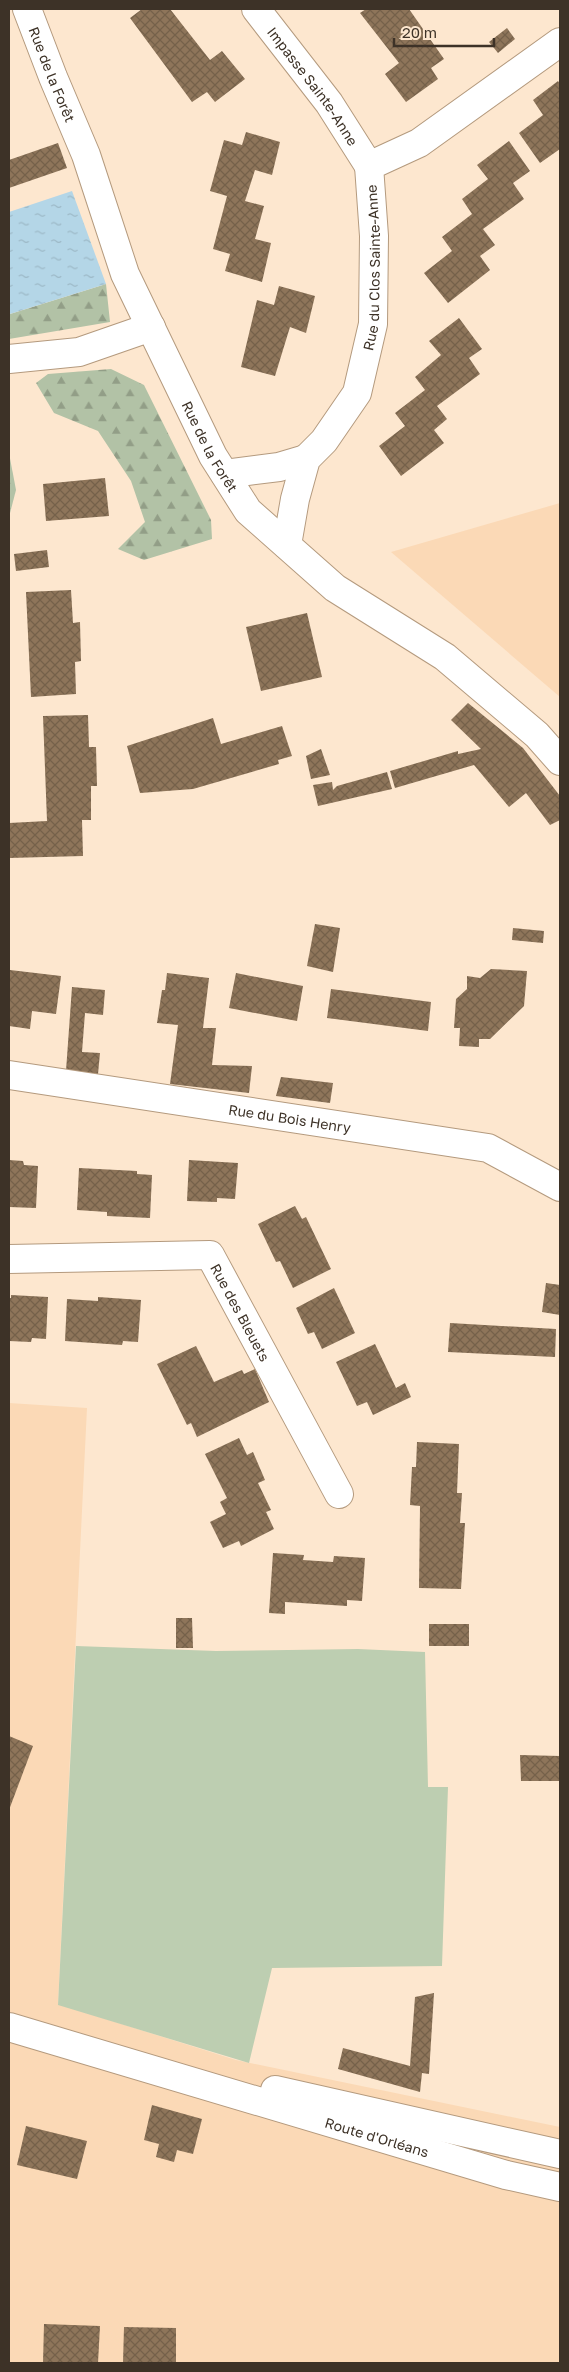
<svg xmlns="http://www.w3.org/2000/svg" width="569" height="2372" font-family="'Golos Text',sans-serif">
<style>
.built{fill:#fbd9b6}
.grass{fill:#bdceb1}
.forest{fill:url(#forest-firs)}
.water{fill:url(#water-ripples)}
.building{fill:url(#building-cross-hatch)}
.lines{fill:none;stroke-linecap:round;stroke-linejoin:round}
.minor-casing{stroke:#b49a7e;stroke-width:30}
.secondary-casing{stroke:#b49a7e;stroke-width:30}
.minor{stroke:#fff;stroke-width:28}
.secondary{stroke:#fff;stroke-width:28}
.labels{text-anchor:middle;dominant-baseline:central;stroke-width:5;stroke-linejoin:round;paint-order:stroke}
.street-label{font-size:14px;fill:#3d3227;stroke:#fde7cf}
</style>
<defs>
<pattern id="forest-firs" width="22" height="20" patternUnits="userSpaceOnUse" patternTransform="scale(1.25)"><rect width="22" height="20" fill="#b2c2a6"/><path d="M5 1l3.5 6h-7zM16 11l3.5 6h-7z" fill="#929e87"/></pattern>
<pattern id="water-ripples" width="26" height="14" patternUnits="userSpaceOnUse" patternTransform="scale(1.25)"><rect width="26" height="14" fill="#b4d6e7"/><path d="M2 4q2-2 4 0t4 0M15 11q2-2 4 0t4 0" fill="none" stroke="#9cb8c6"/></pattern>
<pattern id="building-cross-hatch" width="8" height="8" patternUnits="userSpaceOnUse" patternTransform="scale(1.25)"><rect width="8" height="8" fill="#8e755a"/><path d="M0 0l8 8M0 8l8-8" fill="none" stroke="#75614a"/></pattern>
</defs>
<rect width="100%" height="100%" fill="#fde7cf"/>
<g class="built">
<path d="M560 503V697L391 552Z"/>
<path d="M9 1403 87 1408 58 2004 236 2060 560 2127V2363H9Z"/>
</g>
<path class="grass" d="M76 1646 216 1651 358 1649 425 1652 428 1787H448L442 1966 272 1968 249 2063 58 2005Z"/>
<g class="forest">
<path d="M106 284 110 322 9 339V309L10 314Z"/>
<path d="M111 369 144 385 211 520 212 539 144 560 118 549 145 522 131 481 98 431 54 413 36 383 48 374Z"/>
<path d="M9 453 16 490 9 517Z"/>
</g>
<path class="water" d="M72 191 106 284 10 314 9 212Z"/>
<g class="building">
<path d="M142 9H170L210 60 222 51 245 79 215 102 207 92 192 102 130 18Z"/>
<path d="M366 9H409L444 59 431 68 438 79 406 102 385 74 399 63 360 13Z"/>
<path d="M507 28 515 39 498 53 489 42Z"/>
<path d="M558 81 560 84V149L540 163 519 133 543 115 533 100Z"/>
<path d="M246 132 280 142 272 175 255 170 245 201 264 206 255 239 271 243 262 282 225 271 230 254 213 249 227 196 210 191 224 140 242 145Z"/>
<path d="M509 141 530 171 513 183 524 199 483 229 495 245 480 256 490 270 448 303 424 273 452 251 442 237 472 214 462 199 488 179 477 165Z"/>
<path d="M58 143 67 168 9 188V160Z"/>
<path d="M279 286 315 296 306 333 290 327 275 376 241 367 257 300 274 305Z"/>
<path d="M459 318 482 349 469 358 480 374 437 406 447 419 434 430 444 443 401 476 379 446 405 426 395 413 425 390 415 377 441 355 429 341Z"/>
<path d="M105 478 109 516 46 521 43 484Z"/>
<path d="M47 550 49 567 16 571 14 554Z"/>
<path d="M71 590 73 623 80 622 81 661 75 662 76 694 31 697 26 592Z"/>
<path d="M307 613 322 677 261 691 246 627Z"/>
<path d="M468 703 523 748 560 796V820L550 825 526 793 509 807 474 765 395 788 390 771 458 751V754L481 749 451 720Z"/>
<path d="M88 715 89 747H96L97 786H91V820H82L83 856 9 858V823L47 821 43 716Z"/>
<path d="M213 718 221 744 282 726 292 756 278 760 279 764 193 789 140 793 127 746Z"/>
<path d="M321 749 330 775 311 779 306 756Z"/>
<path d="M387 772 392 789 318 806 313 785 332 782 333 790 337 786Z"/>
<path d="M315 924 340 928 333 972 307 966Z"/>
<path d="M513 928 544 931 543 943 512 940Z"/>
<path d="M491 969 527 971 524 1006 490 1039H479V1047L459 1046 460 1028H454L456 999 467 989V976L480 978Z"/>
<path d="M10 970 61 976 56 1014 32 1011 30 1029 9 1026Z"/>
<path d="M167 973 209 978 203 1028H216L212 1065 252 1066 249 1093 170 1084 178 1025 157 1023 162 990H165Z"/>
<path d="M236 973 303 986 297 1021 229 1008Z"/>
<path d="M72 987 105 990 103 1015 85 1013 82 1052 100 1053 98 1074 66 1071Z"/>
<path d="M331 989 431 1002 428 1031 327 1018Z"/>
<path d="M281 1077 333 1083 330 1103 276 1096Z"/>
<path d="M9 1160 23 1161 24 1165 38 1166 36 1208 9 1207Z"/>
<path d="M189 1160 238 1163 235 1199 217 1198V1202L187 1201Z"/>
<path d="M79 1168 137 1171V1174L152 1175 150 1218 107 1216V1212L77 1210Z"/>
<path d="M295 1206 302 1219 306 1217 331 1269 293 1288 280 1261 276 1262 258 1224Z"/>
<path d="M546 1283 560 1285V1315L542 1312Z"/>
<path d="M334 1288 355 1333 322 1349 314 1332 308 1334 296 1308Z"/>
<path d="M11 1295 48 1297 46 1339 32 1338 31 1342 9 1341V1298H11Z"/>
<path d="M98 1297 141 1300 138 1342 123 1341 122 1345 65 1341 67 1299 98 1301Z"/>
<path d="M450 1323 556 1329 555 1357 448 1352Z"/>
<path d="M375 1344 396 1388 405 1383 411 1397 373 1415 367 1402 357 1406 336 1362Z"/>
<path d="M196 1346 214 1382 242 1370 244 1374 255 1369 269 1402 197 1437 191 1423 187 1425 157 1364Z"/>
<path d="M239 1438 247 1455 253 1452 265 1480 258 1483 271 1510 266 1512 274 1529 241 1546 239 1541 223 1548 210 1522 226 1514 220 1502 227 1498 205 1454Z"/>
<path d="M417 1442 459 1444 457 1493H462L460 1523H465L461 1589 419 1588 420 1506 410 1505 412 1467H416Z"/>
<path d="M273 1553 304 1555 303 1560 333 1562 334 1556 365 1558 362 1601 347 1600V1606L285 1602V1614L269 1613Z"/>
<path d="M176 1618H192L193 1648H176Z"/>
<rect x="429" y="1624" width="40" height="22"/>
<path d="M9 1736 33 1746 9 1810Z"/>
<path d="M520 1755 560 1756V1781H521Z"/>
<path d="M434 1993 429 2074 422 2073 420 2092 338 2069 343 2048 410 2066 415 1997Z"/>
<path d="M152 2105 202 2119 193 2154 177 2150 174 2162 156 2157 159 2144 144 2140Z"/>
<path d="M26 2126 87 2141 77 2179 17 2165Z"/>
<path d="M44 2324 100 2326 98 2363H43Z"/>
<path d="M124 2327 176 2328V2363H123Z"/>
</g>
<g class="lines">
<defs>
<g id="minor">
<path id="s1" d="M27 9 53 77 86 155 125 274 213 456 248 511 335 588 445 657 537 735 560 761"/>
<path id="s2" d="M256 9 329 103 369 166"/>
<path d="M9 359 79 352 151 327"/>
<path d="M225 474 279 467 306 459"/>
<path id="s3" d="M287 545 295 499 306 459 324 441 357 393 373 324 374 236 369 166 419 143 560 42"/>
<path id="s4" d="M9 1075 488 1148 560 1187"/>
<path id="s5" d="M9 1259 210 1255 339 1494"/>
</g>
<g id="secondary">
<path id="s6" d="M9 2027 506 2175 560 2187"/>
<path d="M275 2090 560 2154"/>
</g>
</defs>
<use href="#minor" class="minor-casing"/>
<use href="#secondary" class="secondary-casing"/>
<use href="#minor" class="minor"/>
<use href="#secondary" class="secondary"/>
</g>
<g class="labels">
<g class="street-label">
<text stroke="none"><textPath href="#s1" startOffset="70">Rue de la Forêt</textPath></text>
<text stroke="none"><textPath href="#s2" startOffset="96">Impasse Sainte-Anne</textPath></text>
<text stroke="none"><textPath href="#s3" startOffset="299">Rue du Clos Sainte-Anne</textPath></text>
<text stroke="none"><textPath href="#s1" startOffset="475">Rue de la Forêt</textPath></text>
<text stroke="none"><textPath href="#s4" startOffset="284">Rue du Bois Henry</textPath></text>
<text stroke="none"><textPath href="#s5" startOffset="266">Rue des Bleuets</textPath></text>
<text stroke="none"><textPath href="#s6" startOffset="384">Route d'Orléans</textPath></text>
</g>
</g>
<rect width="569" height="2372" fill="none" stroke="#3d3227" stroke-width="20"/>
<path d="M394 38v8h100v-8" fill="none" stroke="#3d3227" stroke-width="2.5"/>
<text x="402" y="38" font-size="15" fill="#3d3227" stroke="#fde7cf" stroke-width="4" paint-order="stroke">20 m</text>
</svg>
